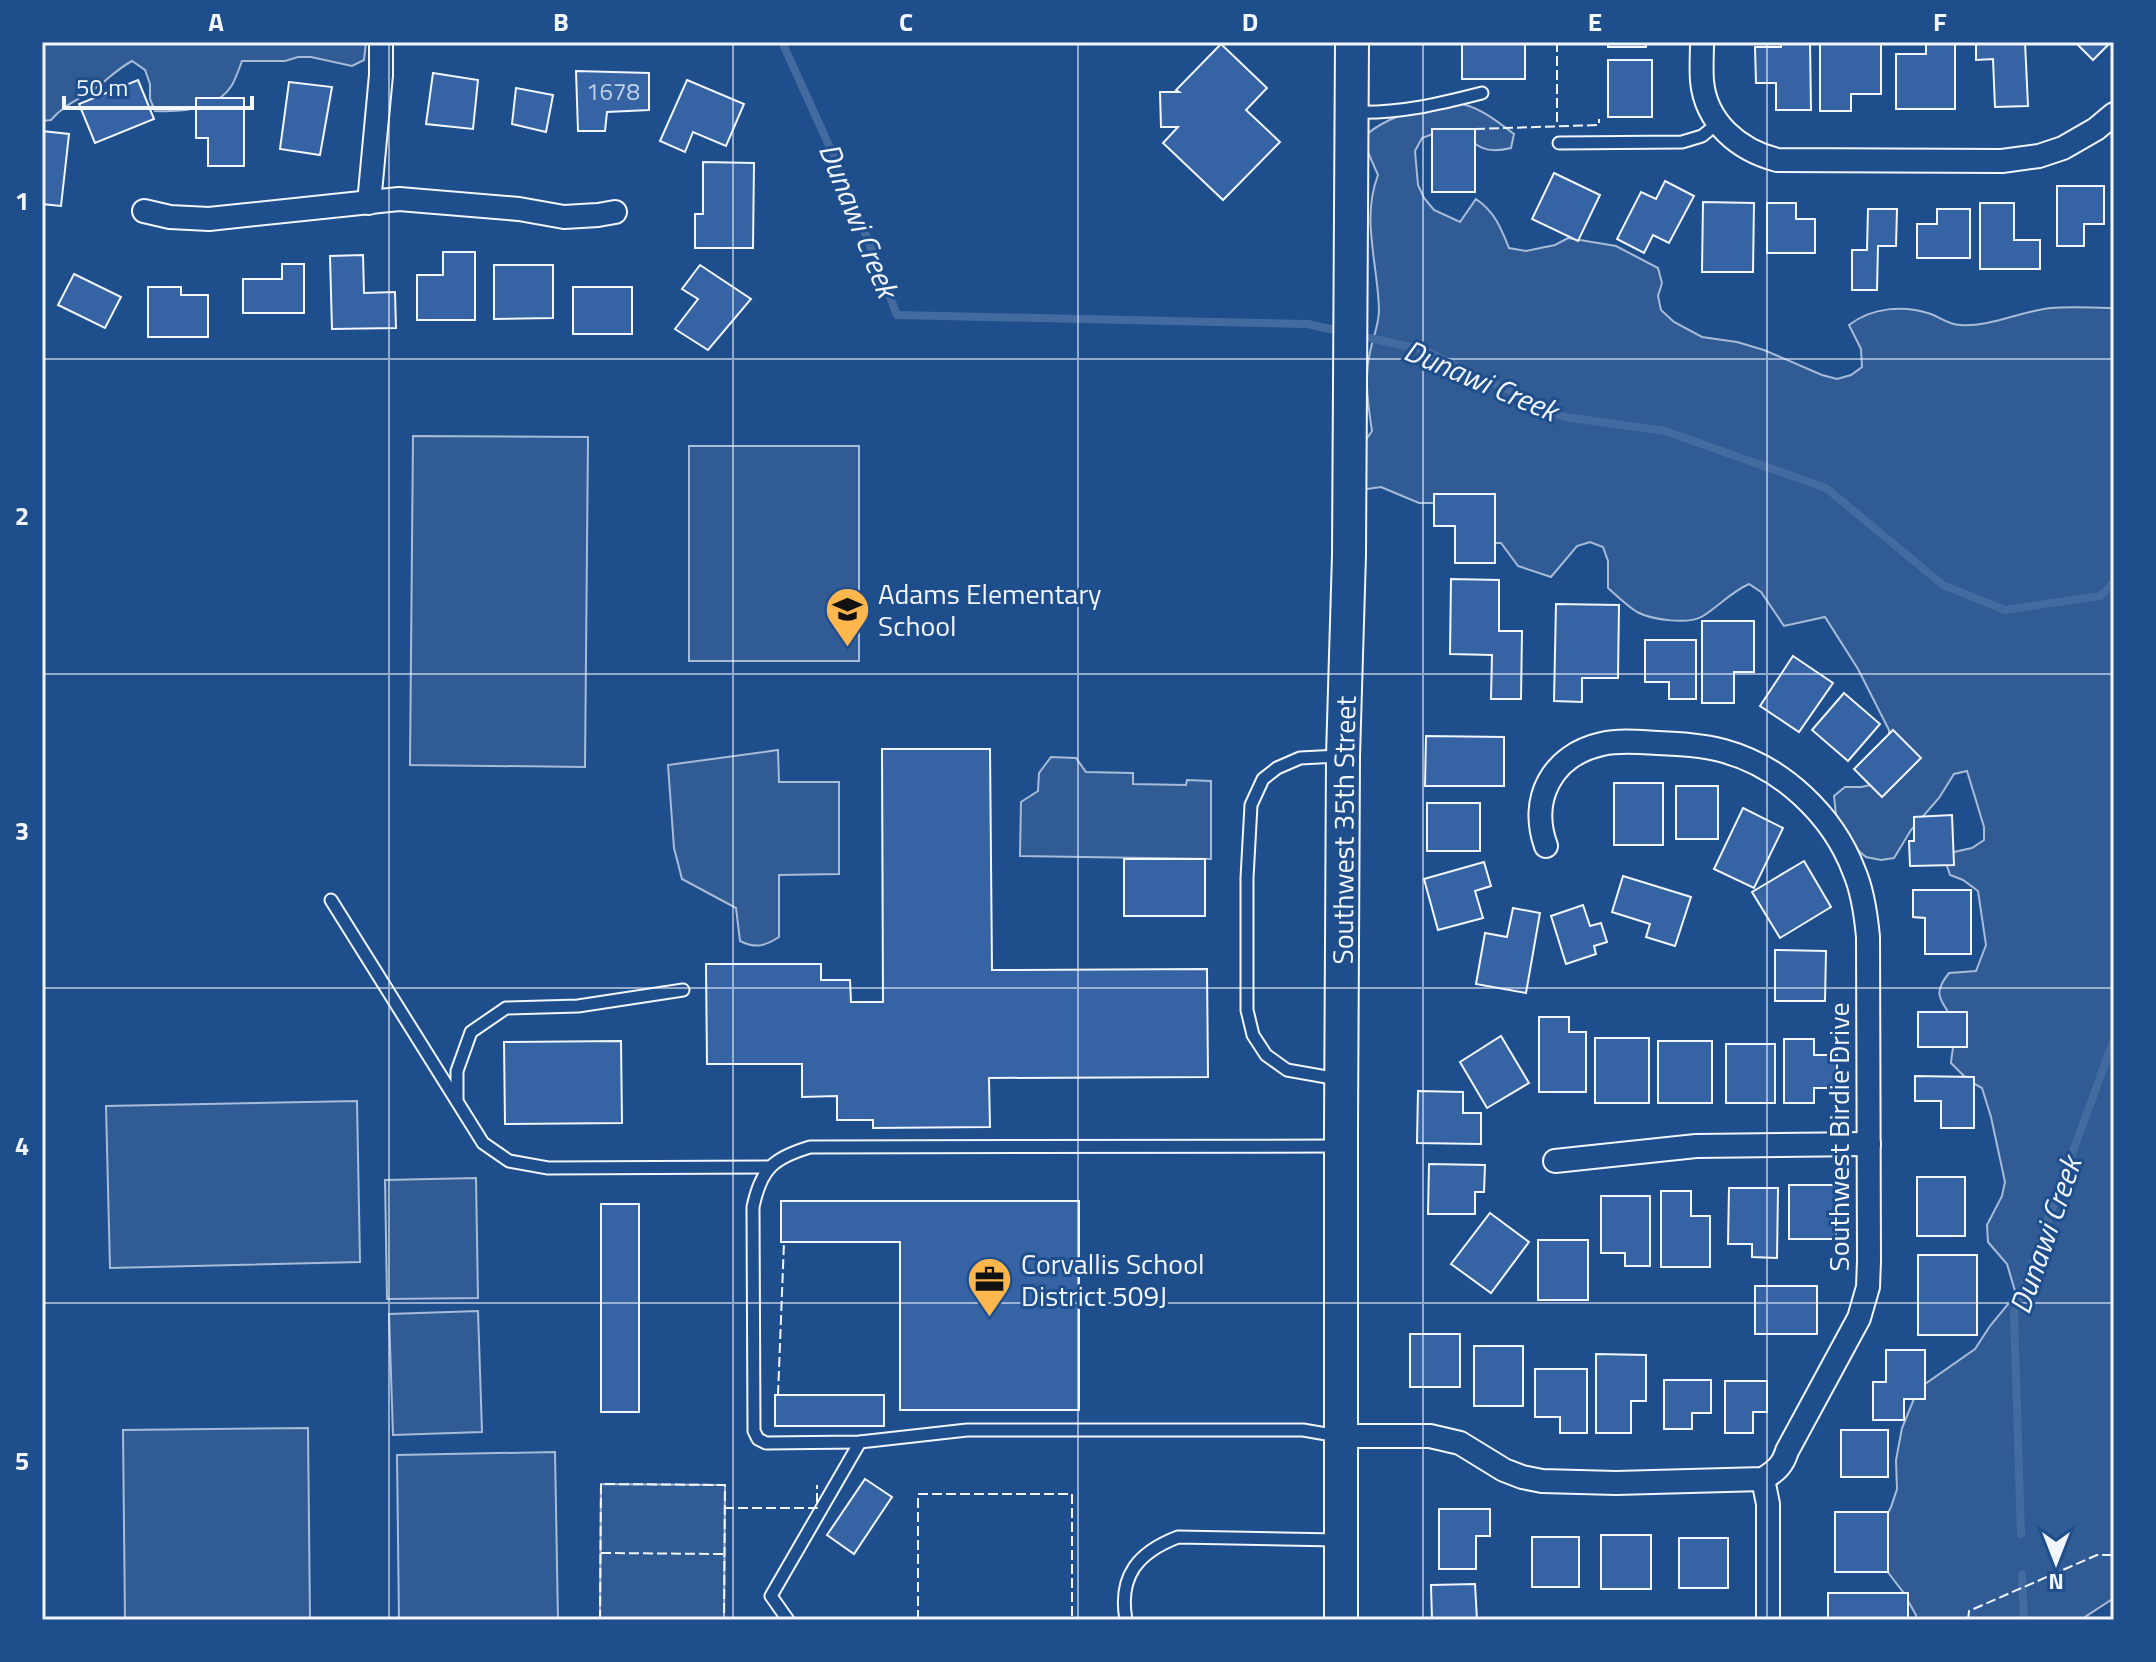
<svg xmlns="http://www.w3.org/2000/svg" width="2156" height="1662" font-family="'Titillium Web',sans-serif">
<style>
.green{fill:#305b95;stroke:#a8bbd7;stroke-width:2}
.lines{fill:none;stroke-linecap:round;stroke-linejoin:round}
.stream{stroke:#446ba0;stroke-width:8}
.building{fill:#3563a3;stroke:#f2f6ff;stroke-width:2}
.lane-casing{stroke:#f2f6ff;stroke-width:15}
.street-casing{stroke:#f2f6ff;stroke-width:26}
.secondary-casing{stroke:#f2f6ff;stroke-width:36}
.lane{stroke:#1f4e8c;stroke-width:11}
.street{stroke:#1f4e8c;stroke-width:22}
.secondary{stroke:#1f4e8c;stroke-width:32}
.fence{stroke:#f2f6ff;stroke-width:2;stroke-dasharray:10 4;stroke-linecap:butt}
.grid{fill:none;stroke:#f2f6ff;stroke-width:2;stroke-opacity:0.55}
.labels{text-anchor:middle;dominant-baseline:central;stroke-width:6;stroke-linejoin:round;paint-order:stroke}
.number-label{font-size:24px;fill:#c3d1e8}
.poi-label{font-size:28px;fill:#f2f6ff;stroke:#1f4e8c;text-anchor:start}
.street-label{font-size:28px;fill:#f2f6ff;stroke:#1f4e8c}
.water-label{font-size:30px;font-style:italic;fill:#f2f6ff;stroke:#1f4e8c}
.neatline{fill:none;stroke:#f2f6ff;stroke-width:3}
.grid-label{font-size:26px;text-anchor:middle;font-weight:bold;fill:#f2f6ff}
</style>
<rect width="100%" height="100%" fill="#1f4e8c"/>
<g class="green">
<path d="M42 42H366L364 60 352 66 311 57H298L285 61H242C239 69 236 78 232 85 217 110 180 112 155 111L150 99V84L145 70 132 61C119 68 111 76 100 85 83 98 64 104 51 120L42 121Z"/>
<path d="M1450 101C1478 106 1492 117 1514 134L1511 148C1487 154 1475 148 1461 129H1446L1422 138 1415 151 1418 185 1424 198 1434 210 1460 222 1476 199C1495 212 1501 228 1509 248L1526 251 1555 245 1568 238 1616 246 1658 268 1662 283 1658 296 1661 310 1674 322 1702 337 1737 342 1764 350 1822 375 1837 379 1851 375 1862 367 1861 349 1849 325C1872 307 1904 305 1931 314 1942 318 1947 324 1960 325 1991 327 2021 311 2051 308 2072 306 2093 308 2114 308V1598L2085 1617 2084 1620H1916V1615L1903 1592 1881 1563 1877 1535 1891 1507 1897 1489 1896 1460 1902 1428 1918 1389 1975 1349 1990 1326 2009 1303 2015 1291 2007 1264 1988 1242 1987 1225 2002 1196 2005 1182 1991 1117 1982 1088 1969 1081 1951 1063C1952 1051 1956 1037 1953 1024 1947 1001 1928 999 1949 973L1976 971 1986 945 1978 891 1963 880 1950 875 1946 863 1954 852 1972 848 1984 840V827L1967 771 1954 774 1939 798 1911 830 1894 858 1881 860 1866 857 1842 837 1837 825 1834 796 1845 787H1861L1875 784 1889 758V730L1858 669 1825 617 1784 626 1761 592 1749 584C1731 592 1719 606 1703 616 1689 625 1652 620 1637 612 1627 606 1617 596 1608 588V561L1603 547 1590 542 1577 546 1551 577 1518 566 1501 543H1487L1486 502 1474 494 1433 503H1419L1381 487 1367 489 1354 485 1356 454 1372 431C1368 405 1364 378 1370 352 1373 337 1379 325 1379 310 1378 264 1361 219 1378 175L1367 150 1366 135C1389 115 1421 109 1450 101Z"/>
<path d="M413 436 588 437 585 767 410 765Z"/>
<rect x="689" y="446" width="170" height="215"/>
<path d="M778 750 779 782H839V874L779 875V937C765 946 756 949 740 941L736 908 682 879 674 848 668 765Z"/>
<path d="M1051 757 1076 758 1086 772 1133 773V784L1186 785 1187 780 1211 781V859L1020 856 1021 802 1038 791 1039 773Z"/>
<path d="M357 1101 360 1262 110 1268 106 1106Z"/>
<path d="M476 1178 478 1298 387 1299 385 1180Z"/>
<path d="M478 1311 482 1432 393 1435 389 1314Z"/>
<path d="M308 1428 310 1620H125L123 1430Z"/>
<path d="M555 1452 558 1620H399L397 1455Z"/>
<path d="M601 1484 725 1485 724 1620H600Z"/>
</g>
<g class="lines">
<g class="stream">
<path d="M782 42 842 174 897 315 1308 324 1343 332"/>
<path d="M1356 335 1424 350 1564 417 1665 431 1826 488 1943 585 2005 610 2100 596 2114 583"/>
<path d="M2021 1534 2014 1313 2114 1039"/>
<path d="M2022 1574 2024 1620"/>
</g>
</g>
<g class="building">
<rect x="1462" y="42" width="63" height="37"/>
<rect x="1608" y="42" width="38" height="5"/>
<path d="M1781 42H1810L1811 110H1776V83H1756L1755 47H1781Z"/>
<path d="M1820 42H1881V94H1851V111H1820Z"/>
<path d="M1926 42H1955V109H1896V54H1926Z"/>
<path d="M1976 42H2025L2028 106 1995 107 1993 59 1976 60Z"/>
<path d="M2075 42H2111L2093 60Z"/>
<path d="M1221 44 1267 88 1246 110 1280 142 1223 200 1163 143 1178 127H1161L1160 92H1179L1176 90Z"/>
<rect x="1608" y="60" width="44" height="57"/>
<path d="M576 71 649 73V110L607 112 605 131H578Z"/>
<path d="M433 73 478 80 473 129 426 124Z"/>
<path d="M138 80 154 119 95 143 79 104Z"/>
<path d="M687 80 744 104 726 146 693 132 685 152 660 141Z"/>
<path d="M289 82 332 87 320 155 280 149Z"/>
<path d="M516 88 553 95 546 132 512 124Z"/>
<path d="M196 98H244V166H208V138H196Z"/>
<rect x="1432" y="129" width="43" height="63"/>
<path d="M42 131 69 134 61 206 42 204Z"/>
<path d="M703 162 754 163 753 248H695V214H703Z"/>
<path d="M1554 173 1600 195 1578 241 1532 219Z"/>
<path d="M1665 181 1694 196 1669 243 1653 235 1644 253 1617 239 1641 192 1656 199Z"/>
<path d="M2057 186H2104V224H2084V246H2057Z"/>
<path d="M1703 202 1754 203 1753 272H1702Z"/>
<path d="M1767 203H1796V219H1815V253H1767Z"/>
<path d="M1980 203H2014V240H2040V269H1980Z"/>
<path d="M1868 209H1897L1896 246H1878L1877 290H1852V250H1867Z"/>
<path d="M1937 209H1970V258H1917V224H1937Z"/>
<path d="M443 252H475V320H417V275H443Z"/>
<path d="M363 255 364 293 395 292 396 328 332 329 330 256Z"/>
<path d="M282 264H304V313H243V279H282Z"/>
<path d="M494 265H553V318L494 319Z"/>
<path d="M700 265 751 299 708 350 675 329 698 299 682 289Z"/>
<path d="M74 274 121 297 105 328 58 305Z"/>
<path d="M148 287H181V295H208V337H148Z"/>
<rect x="573" y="287" width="59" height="47"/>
<path d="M1434 494H1495V563H1455V526H1434Z"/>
<path d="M1451 579 1499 580V631H1522L1521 699H1491L1492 655 1450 654Z"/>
<path d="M1556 604 1619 605 1618 678H1582V702L1554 701Z"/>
<path d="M1702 621H1754V672H1734V703H1702Z"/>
<path d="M1645 640H1696V699H1669V682H1645Z"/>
<path d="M1793 656 1833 683 1799 732 1760 706Z"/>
<path d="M1844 693 1880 724 1848 761 1812 730Z"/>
<path d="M1893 730 1921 758 1882 797 1854 769Z"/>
<path d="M1426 736 1504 737V786H1425Z"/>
<path d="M882 749H990L992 970 1207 969 1208 1077 989 1078 990 1127 873 1128V1120H837V1096L802 1097V1064H707L706 964H821V980H850L851 1002H883Z"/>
<rect x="1614" y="783" width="49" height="62"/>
<rect x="1676" y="786" width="42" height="53"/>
<rect x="1427" y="803" width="53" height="48"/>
<path d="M1743 808 1783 828 1754 888 1714 869Z"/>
<path d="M1952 815 1954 865 1910 866 1909 841H1914V817Z"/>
<rect x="1124" y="859" width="81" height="57"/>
<path d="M1804 861 1831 907 1780 938 1752 892Z"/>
<path d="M1484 862 1491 886 1475 891 1483 918 1438 930 1424 879Z"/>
<path d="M1623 876 1691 897 1675 946 1646 937 1650 924 1612 912Z"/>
<path d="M1913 890H1971V954H1925V918L1913 917Z"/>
<path d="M1583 905 1590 926 1601 923 1607 942 1594 946 1596 954 1566 964 1551 916Z"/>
<path d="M1513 908 1540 913 1526 993 1476 984 1485 933 1507 937Z"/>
<path d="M1775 950 1826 951 1825 1001H1775Z"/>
<rect x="1918" y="1012" width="49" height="35"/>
<path d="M1539 1017H1569V1032H1586V1092H1539Z"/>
<path d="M1501 1036 1529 1083 1487 1108 1460 1062Z"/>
<rect x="1595" y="1038" width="54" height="65"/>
<path d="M1784 1039H1814V1055H1837V1088H1814V1103H1784Z"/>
<path d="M621 1041 622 1123 505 1124 504 1042Z"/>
<rect x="1658" y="1041" width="54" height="62"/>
<rect x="1726" y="1044" width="49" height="59"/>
<path d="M1915 1076 1974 1077V1128H1941V1101H1915Z"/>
<path d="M1418 1091 1463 1092V1113H1481V1144L1417 1143Z"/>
<path d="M1429 1164 1485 1165 1484 1192H1475V1214H1428Z"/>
<rect x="1917" y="1177" width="48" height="59"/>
<rect x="1789" y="1185" width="47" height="54"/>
<path d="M1729 1188H1778L1777 1258 1752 1257V1244H1728Z"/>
<path d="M1661 1191H1691V1216H1710V1267H1661Z"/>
<path d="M1601 1196H1650V1266H1625V1253H1601Z"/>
<path d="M781 1201H1079V1410H900V1242H781Z"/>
<rect x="601" y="1204" width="38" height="208"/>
<path d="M1490 1213 1529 1242 1491 1293 1451 1264Z"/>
<rect x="1538" y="1240" width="50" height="60"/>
<rect x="1918" y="1255" width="59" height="80"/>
<rect x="1755" y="1286" width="62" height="48"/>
<rect x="1410" y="1334" width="50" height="53"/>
<rect x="1474" y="1346" width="49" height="60"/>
<path d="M1886 1350H1925V1399H1904V1420H1873V1382H1886Z"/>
<path d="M1596 1354 1646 1355V1401H1631V1433H1596Z"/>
<path d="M1535 1369H1587V1433H1560V1417H1535Z"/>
<path d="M1664 1380H1711V1413H1692V1429H1664Z"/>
<path d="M1725 1381H1767V1412H1753V1433H1725Z"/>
<rect x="775" y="1395" width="109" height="31"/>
<rect x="1841" y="1430" width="47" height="47"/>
<path d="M865 1479 892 1497 854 1554 827 1535Z"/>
<path d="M1439 1509H1490V1536H1476V1569H1439Z"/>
<rect x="1835" y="1512" width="53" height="60"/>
<rect x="1601" y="1535" width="50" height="54"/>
<rect x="1532" y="1537" width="47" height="50"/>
<rect x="1679" y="1538" width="49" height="50"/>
<path d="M1475 1584 1477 1620H1432L1431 1585Z"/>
<rect x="1828" y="1593" width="80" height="27"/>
</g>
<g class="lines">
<defs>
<g id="lane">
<path d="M1353 112C1398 114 1439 104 1482 93"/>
<path d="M1559 143 1682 142 1702 136 1718 123"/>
<path d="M331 900 483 1143 509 1161 548 1168 770 1167"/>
<path d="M1338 1079 1287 1070 1266 1055 1253 1035 1247 1010V878L1251 805 1263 779 1277 768 1300 758 1339 756"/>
<path d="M457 1100V1071L471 1032 506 1008 578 1006 683 990"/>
<path d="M1338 1436 1303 1430H967L860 1442 766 1443 758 1439 754 1431 753 1207C761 1169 773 1158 810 1147L1340 1146"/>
<path d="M788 1620 771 1596 860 1442"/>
<path d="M1126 1620C1118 1575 1139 1552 1178 1537L1337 1540"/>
</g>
<g id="street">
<path d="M1702 42C1702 55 1701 68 1702 81 1706 123 1739 150 1777 160L2002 161 2039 156 2063 148 2096 129 2114 114"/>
<path d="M369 203 381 75V42"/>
<path d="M144 211 170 217 209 219 399 199 519 209 564 217 598 215 615 212"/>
<path d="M1555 1161 1696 1146 1869 1144"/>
<path d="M1341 1436H1430L1460 1443 1504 1470 1522 1477 1542 1481 1616 1483 1763 1479C1776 1471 1783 1465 1787 1451L1859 1318 1868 1287 1869 1261 1868 937C1866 915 1863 892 1854 871 1833 815 1782 767 1724 751 1702 745 1679 744 1657 743 1639 742 1620 740 1602 744 1552 755 1529 799 1546 846"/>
<path d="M1763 1479 1768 1504V1620"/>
</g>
<g id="secondary">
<path id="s1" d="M1341 1620V1128L1343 756 1349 555 1352 42"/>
</g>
</defs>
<use href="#lane" class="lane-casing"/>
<use href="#street" class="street-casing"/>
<use href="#secondary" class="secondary-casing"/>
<use href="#lane" class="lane"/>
<use href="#street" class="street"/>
<use href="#secondary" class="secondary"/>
<g class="fence">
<path d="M1557 42V125"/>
<path d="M1475 129 1599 125V119"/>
<path d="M778 1395 784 1242"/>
<path d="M724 1508H817V1485"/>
<path d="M601 1553 724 1554"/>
<path d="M600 1620 601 1484 725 1485 724 1620"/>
<path d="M918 1620V1494H1072V1620"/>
<path d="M1968 1620 1969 1611 2097 1555H2114"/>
</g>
</g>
<path class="grid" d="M389 42V1620M733 42V1620M1078 42V1620M1423 42V1620M1767 42V1620M42 359H2114M42 674H2114M42 988H2114M42 1303H2114"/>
<defs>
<symbol id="school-pin" viewBox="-11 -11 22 30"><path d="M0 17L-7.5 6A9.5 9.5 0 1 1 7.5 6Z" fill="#ffb74d" stroke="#1f4e8c"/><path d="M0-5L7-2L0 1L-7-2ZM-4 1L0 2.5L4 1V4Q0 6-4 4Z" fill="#111"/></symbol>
<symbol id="office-pin" viewBox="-11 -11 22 30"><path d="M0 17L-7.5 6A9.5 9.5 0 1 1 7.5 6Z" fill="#ffb74d" stroke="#1f4e8c"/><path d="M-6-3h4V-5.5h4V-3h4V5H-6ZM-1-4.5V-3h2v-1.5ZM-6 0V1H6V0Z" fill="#111"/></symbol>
</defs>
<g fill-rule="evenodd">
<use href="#school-pin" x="822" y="584" width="51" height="69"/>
<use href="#office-pin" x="964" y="1254" width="51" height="69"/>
</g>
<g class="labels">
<g class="number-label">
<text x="613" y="91">1678</text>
</g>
<g class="poi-label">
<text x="878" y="593">Adams Elementary<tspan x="878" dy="32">School</tspan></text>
<text x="1021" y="1263">Corvallis School<tspan x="1021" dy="32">District 509J</tspan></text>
</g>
<g class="street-label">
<text stroke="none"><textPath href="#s1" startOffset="790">Southwest 35th Street</textPath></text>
<text transform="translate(1838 1137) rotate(-90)">Southwest Birdie Drive</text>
</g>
<g class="water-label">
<text transform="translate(859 220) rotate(68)">Dunawi Creek</text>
<text transform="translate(1481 380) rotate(23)">Dunawi Creek</text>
<text transform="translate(2045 1235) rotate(-71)">Dunawi Creek</text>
</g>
</g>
<rect width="2156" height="1662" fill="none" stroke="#1f4e8c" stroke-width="88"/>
<g transform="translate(2056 1562) rotate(180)" stroke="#1f4e8c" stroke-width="6" paint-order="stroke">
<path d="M0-6L14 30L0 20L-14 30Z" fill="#f2f6ff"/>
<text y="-12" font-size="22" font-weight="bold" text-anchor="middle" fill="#f2f6ff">N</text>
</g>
<path d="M64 96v12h188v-12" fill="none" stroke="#f2f6ff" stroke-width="4"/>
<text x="76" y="96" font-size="24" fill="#f2f6ff" stroke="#1f4e8c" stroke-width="6" paint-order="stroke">50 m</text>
<rect x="44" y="44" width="2068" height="1574" class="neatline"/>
<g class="grid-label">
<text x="216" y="31">A</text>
<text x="561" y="31">B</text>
<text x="906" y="31">C</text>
<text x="1250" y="31">D</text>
<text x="1595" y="31">E</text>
<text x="1940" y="31">F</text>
<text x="22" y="210">1</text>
<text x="22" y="525">2</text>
<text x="22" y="840">3</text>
<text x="22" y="1155">4</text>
<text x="22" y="1470">5</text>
</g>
</svg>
